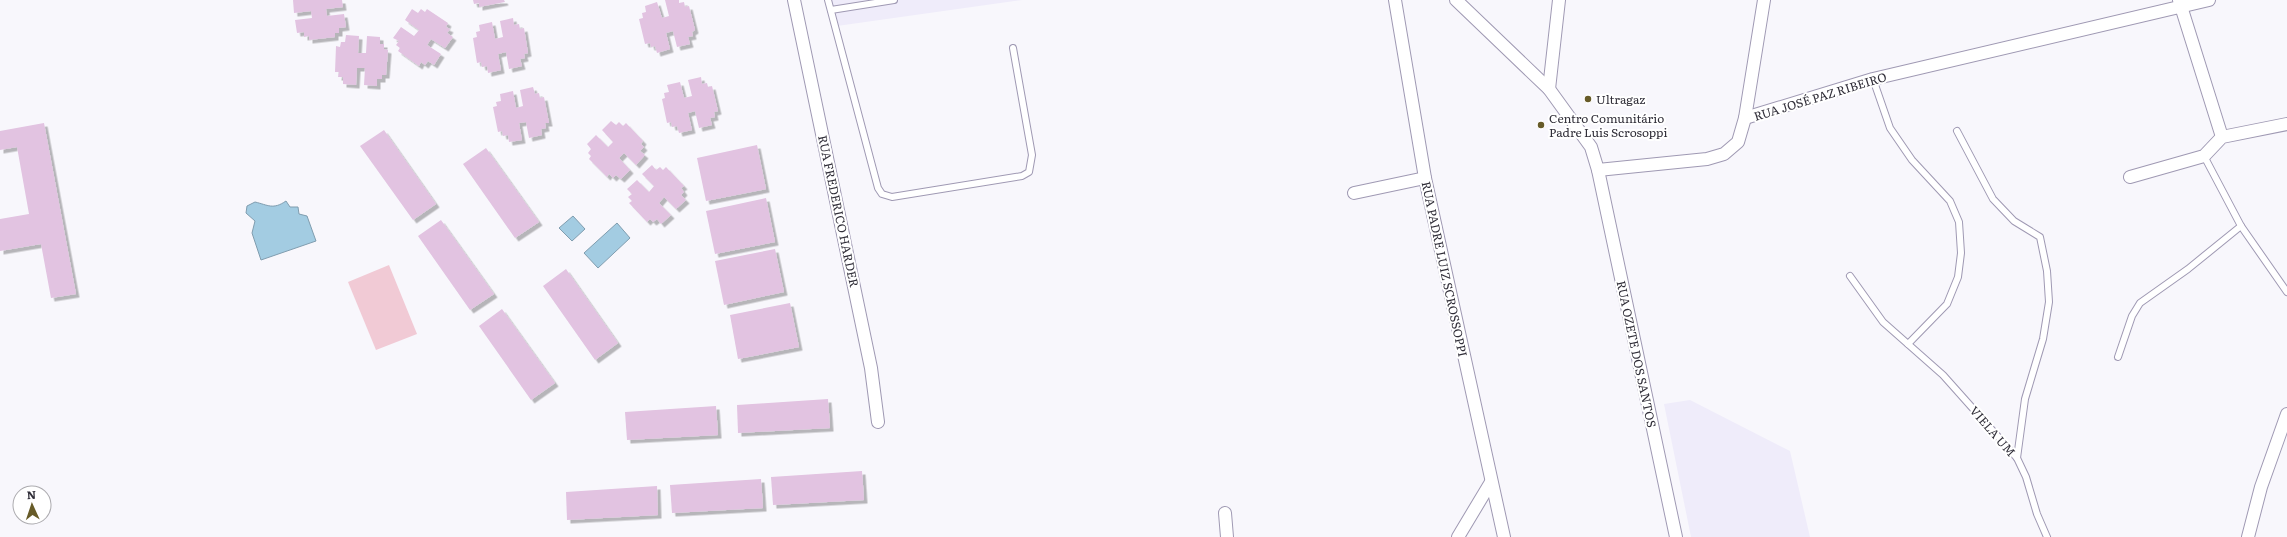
<svg xmlns="http://www.w3.org/2000/svg" width="2287" height="537" font-family="Literata,serif">
<style>
.built{fill:#efecfa}
.green{fill:#f1cad5}
.water{fill:#a3cce2;stroke:#809daf}
.building{fill:#e2c3e1;filter:url(#shadow)}
.lines{fill:none;stroke-linecap:round;stroke-linejoin:round}
.lane-casing{stroke:#9f99b3;stroke-width:8}
.street-casing{stroke:#9f99b3;stroke-width:14}
.lane{stroke:#fff;stroke-width:6}
.street{stroke:#fff;stroke-width:12}
.poi-dot{fill:#675b28;stroke:#fff;stroke-width:1.5}
.labels{text-anchor:middle;dominant-baseline:central;stroke-width:4;stroke-linejoin:round;paint-order:stroke}
.street-label{font-size:12px;fill:#302e38;stroke:#fff}
.poi-label{font-size:12px;fill:#302e38;stroke:#fff;text-anchor:start}
</style>
<defs>
<filter id="shadow"><feDropShadow dx="3.5" dy="3.5" stdDeviation="0" flood-color="#0004"/></filter>
</defs>
<rect width="100%" height="100%" fill="#f8f7fc"/>
<g class="built">
<path d="M831 0H1022L837 26Z"/>
<path d="M1690 400 1790 451 1810 537H1691L1664 404Z"/>
</g>
<path class="green" d="M389 265 417 334 376 350 348 282Z"/>
<g class="water">
<path d="M286 201 290 207H298L299 214 307 216 316 241 261 260 252 233 255 221 246 213 247 206 255 202C268 205 273 210 286 201Z"/>
<path d="M573 216 585 229 572 241 559 228Z"/>
<path d="M617 223 630 238 598 268 584 253Z"/>
</g>
<g class="building">
<path d="M293 0H342L343 7 326 9 327 16 344 14 346 27 339 28V33H335V37L309 40V36L304 37V32L297 33 295 20 312 18 311 11 294 13Z"/>
<path d="M473 0H504L505 2 479 7V3L474 4Z"/>
<path d="M665 0H679V3L684 2 685 7 689 6 695 30 692 32 693 36 688 37 690 44 677 47 673 31 666 33 670 49 657 53 655 46 651 47 650 43 645 44 639 19 643 18 642 13 646 12 645 6 657 2 662 18 669 16Z"/>
<path d="M412 9 418 13 421 9 425 12 427 9 448 23 446 27 450 29 447 33 453 37 445 48 431 39 427 45 441 54 434 65 428 61 425 65 421 62 419 66 398 51 400 48 396 45 399 41 393 38 401 27 414 36 419 30 405 20Z"/>
<path d="M513 18 514 25 519 24 520 29 524 28 528 53 524 54 525 58 520 59 522 66 509 69 506 52 498 54 501 70 488 73 487 66 482 67 481 62 477 63 473 38 477 37 476 32 480 31 479 25 492 22 495 39 503 37 500 21Z"/>
<path d="M346 35 359 36 358 53H366L367 36 380 37V44H384V49L388 50 386 75H382V79H377V86L364 85 365 68H357L356 85 343 84V77H338L339 72H335L336 46 340 47 341 42H345Z"/>
<path d="M701 77 702 84 707 83 708 87 712 86 718 111 714 112 715 117 710 118 712 125 699 128 695 111 688 113 692 130 679 133 677 126 672 127 671 122 667 123 662 99 665 98 664 93 669 92 667 85 680 82 684 98 692 96 688 80Z"/>
<path d="M533 87 535 94 539 93 540 98 544 97 549 123H545L546 128 541 129 542 135 529 138 526 122 519 123 522 140 509 142 508 135 503 136 502 131 498 132 493 107 497 106 496 102 501 101 500 94 513 91 516 108 523 106 520 90Z"/>
<path d="M611 121 616 125 619 122 623 126 626 123 643 141 641 144 644 147 640 151 645 155 636 165 624 153 619 158 630 170 621 179 616 175 613 178 609 174 607 177 589 159 591 156 588 153 591 149 587 144 596 135 608 147 613 142 602 130Z"/>
<path d="M44 123 76 294 51 298 41 244 0 251V219L29 214 17 147 0 150V131Z"/>
<path d="M384 130 436 204 413 220 360 146Z"/>
<path d="M757 145 766 189 706 201 697 158Z"/>
<path d="M486 148 539 222 515 238 463 164Z"/>
<path d="M652 165 656 170 660 167 663 170 666 167 684 186 681 188 684 192 681 195 686 200 676 209 664 197 659 203 671 215 661 224 657 219 653 222 650 219 647 222 629 203 632 201 628 197 632 194 627 189 637 180 649 192 654 186 642 174Z"/>
<path d="M766 198 775 242 715 254 706 211Z"/>
<path d="M441 220 494 294 470 310 418 236Z"/>
<path d="M775 249 784 292 724 305 715 261Z"/>
<path d="M566 269 618 343 595 360 543 286Z"/>
<path d="M790 303 799 347 738 359 730 315Z"/>
<path d="M502 309 555 383 531 400 479 326Z"/>
<path d="M828 399 830 428 738 433 737 405Z"/>
<path d="M716 406 718 435 627 440 625 412Z"/>
<path d="M862 471 864 500 773 505 771 477Z"/>
<path d="M761 479 763 508 672 513 670 485Z"/>
<path d="M657 486 658 515 567 520 566 492Z"/>
</g>
<g class="lines">
<defs>
<g id="lane">
<path d="M828 0 878 188 882 194 892 197 1022 176 1029 172 1032 155 1013 48"/>
<path d="M831 10 894 0"/>
<path d="M1873 79 1890 128 1912 160 1950 201 1959 222 1961 253 1958 277 1947 304 1908 344"/>
<path d="M1957 131 1993 199 2014 221 2040 237 2047 271 2049 302 2043 339 2025 399 2017 458"/>
<path d="M2204 156 2241 226 2287 292"/>
<path d="M1850 276 1883 322 1943 375 2017 458 2026 477 2037 514 2047 537"/>
<path d="M2118 357 2132 316 2140 303 2188 269 2241 226"/>
</g>
<g id="street">
<path d="M794 0 871 368 878 422"/>
<path d="M1395 0 1425 178 1504 537"/>
<path d="M1456 0 1549 89 1591 147 1598 170 1676 537"/>
<path d="M2179 0 2222 137"/>
<path d="M1549 89 1559 0"/>
<path d="M1745 118 1873 79 2209 0"/>
<path d="M1598 170 1707 159 1724 154 1738 142 1745 118 1764 0"/>
<path d="M2130 177 2204 156 2222 137 2287 124"/>
<path d="M1354 193 1425 178"/>
<path d="M1225 513 1227 537"/>
<path d="M1458 537 1491 482"/>
<path d="M2248 537 2261 487 2287 414"/>
</g>
</defs>
<use href="#lane" class="lane-casing"/>
<use href="#street" class="street-casing"/>
<use href="#lane" class="lane"/>
<use href="#street" class="street"/>
</g>
<g class="poi-dot">
<circle cx="1588" cy="99" r="4"/>
<circle cx="1541" cy="125" r="4"/>
</g>
<g class="labels">
<g class="street-label">
<text transform="translate(1820 96) rotate(-17)">RUA JOSÉ PAZ RIBEIRO</text>
<text transform="translate(839 211) rotate(78)">RUA FREDERICO HARDER</text>
<text transform="translate(1445 269) rotate(78)">RUA PADRE LUIZ SCROSSOPPI</text>
<text transform="translate(1637 354) rotate(78)">RUA OZETE DOS SANTOS</text>
<text transform="translate(1993 431) rotate(49)">VIELA UM</text>
</g>
<g class="poi-label">
<text x="1596" y="99">Ultragaz</text>
<text x="1549" y="118">Centro Comunitário<tspan x="1549" dy="14">Padre Luis Scrosoppi</tspan></text>
</g>
</g>
<g transform="translate(32 505) rotate(357)"><circle r="19" fill="#ffffff" stroke="#acabaf"/>
<path d="M0-3L7 15L0 10L-7 15Z" fill="#675b28"/>
<text y="-6" font-size="11" font-weight="bold" text-anchor="middle" fill="#302e38">N</text>
</g>
</svg>
